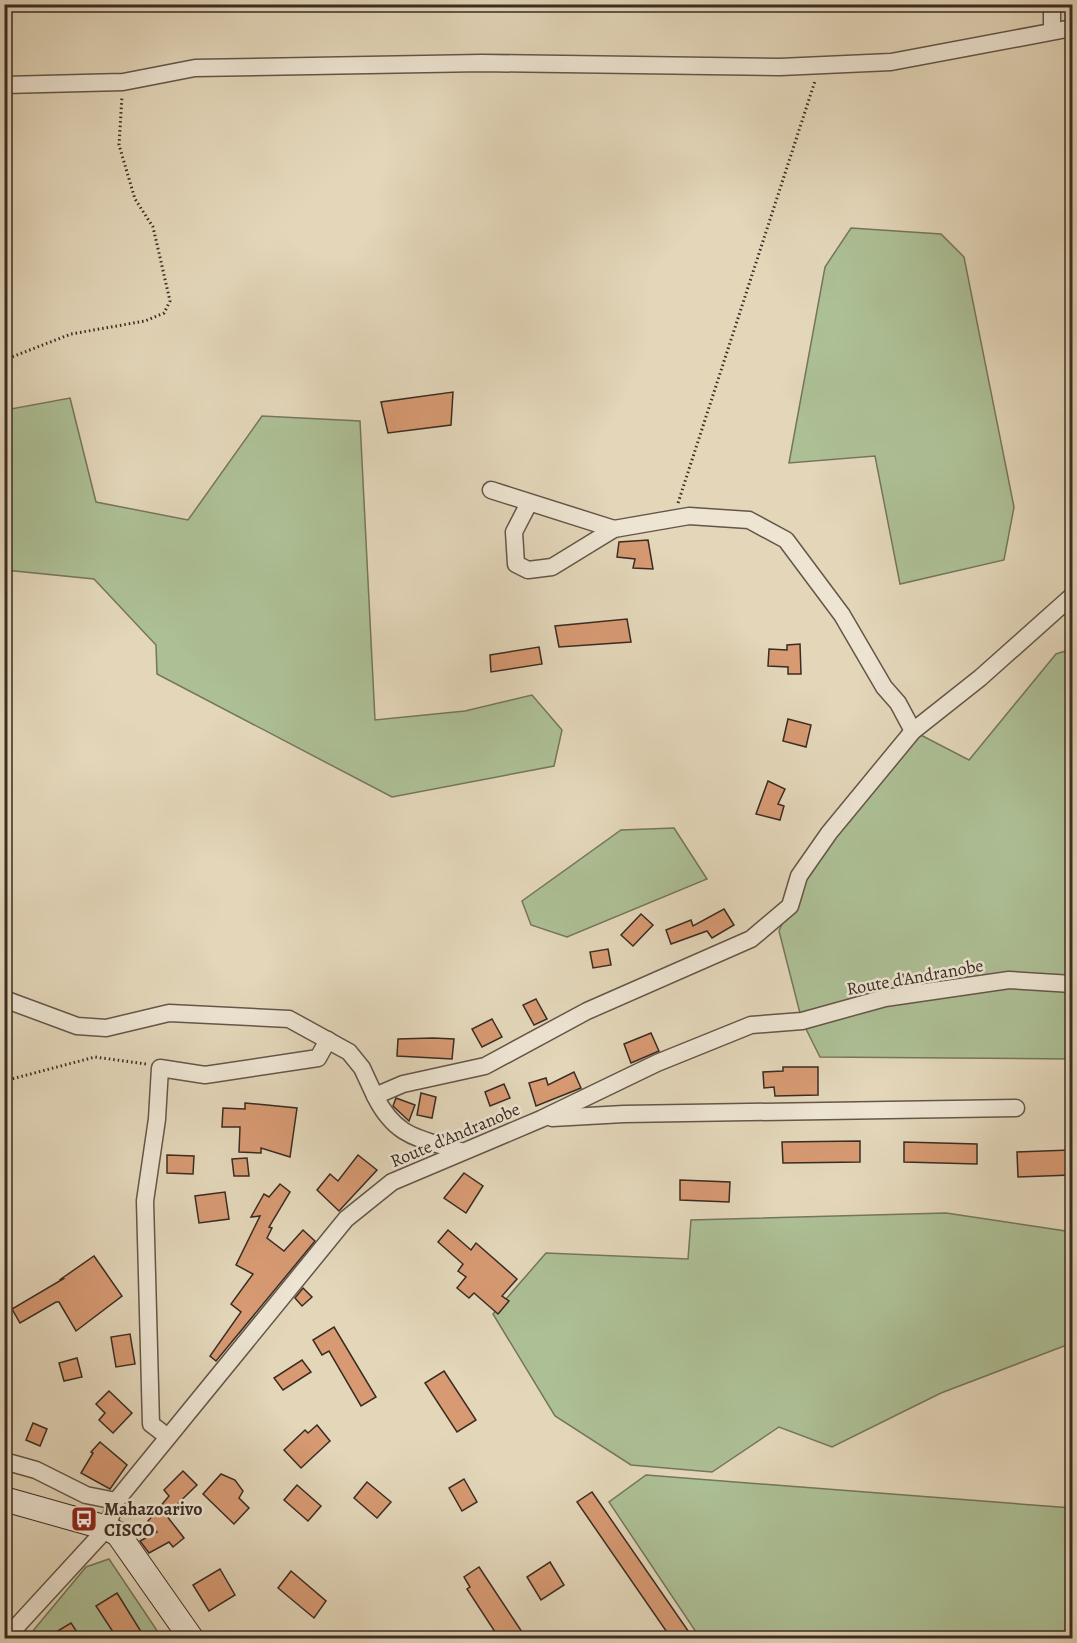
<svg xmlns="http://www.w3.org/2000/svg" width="1077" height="1643" font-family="Alegreya,serif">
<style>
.green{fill:#adbf95;stroke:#74765c;stroke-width:1.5}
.building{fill:#d79a73;stroke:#3a2c23;stroke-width:1.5}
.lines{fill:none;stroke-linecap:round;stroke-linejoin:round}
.minor-casing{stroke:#645648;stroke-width:19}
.secondary-casing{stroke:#3a2c23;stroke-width:26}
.path{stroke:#3a2c23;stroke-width:3;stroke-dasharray:1.5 3;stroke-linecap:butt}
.minor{stroke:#ede4d2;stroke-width:16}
.secondary{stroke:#ede4d2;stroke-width:24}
.labels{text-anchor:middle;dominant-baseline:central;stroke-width:5;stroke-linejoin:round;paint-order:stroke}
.street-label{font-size:18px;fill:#3a2c23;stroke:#ede4d2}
.poi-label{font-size:18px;font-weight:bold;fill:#3a2c23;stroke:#ede4d2;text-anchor:start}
</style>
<rect width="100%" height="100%" fill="#e3d6b9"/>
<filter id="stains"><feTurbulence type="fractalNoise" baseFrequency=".00333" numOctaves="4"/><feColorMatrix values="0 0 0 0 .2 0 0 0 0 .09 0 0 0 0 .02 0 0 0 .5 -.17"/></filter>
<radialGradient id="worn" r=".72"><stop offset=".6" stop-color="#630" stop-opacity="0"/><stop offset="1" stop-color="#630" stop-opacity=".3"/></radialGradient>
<g class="green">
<path d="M5 4H109V5L108 8 5 7Z"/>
<path d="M851 228 941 234 964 257 1014 507 1004 560 900 584 875 456 789 463 825 267Z"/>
<path d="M70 398 96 502 188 520 262 416 360 421 375 720 465 711 532 695 562 730 554 766 392 797 157 674 156 645 94 579 5 570V410Z"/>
<path d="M1072 649V1059L820 1057 802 1021 779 931 790 906 799 876 913 731 969 760 1056 654Z"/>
<path d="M674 828 707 879 567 937 531 925 522 901 621 830Z"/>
<path d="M946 1213 1072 1232V1343L941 1393 832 1447 779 1427 712 1472 631 1465 555 1416 493 1314 546 1253 688 1259 691 1220Z"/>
<path d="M646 1475 1072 1508V1638H700L609 1502Z"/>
<path d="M109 1559 162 1638H27L86 1567Z"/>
</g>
<g class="building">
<path d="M453 392 451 425 388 433 381 402Z"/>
<path d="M648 540 653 569 633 568 635 559 617 557 619 542Z"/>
<path d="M627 619 631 642 559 647 555 626Z"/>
<path d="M800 644 801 674H788V667L768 666 769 649 787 650V645Z"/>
<path d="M539 647 542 664 491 672 490 655Z"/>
<path d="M788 719 811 725 806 747 783 741Z"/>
<path d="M768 781 785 789 778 804 784 806 780 820 756 814Z"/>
<path d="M724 909 734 925 712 938 707 931 671 944 666 930 691 920 693 926Z"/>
<path d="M641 914 653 925 633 946 621 935Z"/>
<path d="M608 949 611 965 593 968 590 952Z"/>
<path d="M536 999 547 1019 534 1025 523 1005Z"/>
<path d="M492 1019 502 1037 482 1047 472 1029Z"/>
<path d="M651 1033 659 1051 631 1063 624 1044Z"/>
<path d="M433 1038 454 1039 452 1059 397 1056 398 1039Z"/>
<path d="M783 1067H818V1095L775 1096 774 1087 764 1088 763 1072 783 1071Z"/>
<path d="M574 1072 581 1088 536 1106 529 1083 546 1078 548 1085Z"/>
<path d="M504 1084 510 1098 490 1106 485 1092Z"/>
<path d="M421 1093 436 1097 432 1118 417 1115Z"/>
<path d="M396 1098 415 1105 409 1121 393 1106Z"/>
<path d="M245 1103 297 1108 290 1157 261 1148V1153L239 1152 240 1127H222L223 1108 245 1109Z"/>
<path d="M860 1141V1162L783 1163 782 1142Z"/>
<path d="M904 1142 977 1144V1164L904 1162Z"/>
<path d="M1070 1150 1071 1175 1018 1177 1017 1152Z"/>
<path d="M167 1155 194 1156 193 1174 167 1173Z"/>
<path d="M358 1155 377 1170 339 1211 317 1190 330 1174 338 1181Z"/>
<path d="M247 1158 249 1176H234L232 1159Z"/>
<path d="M464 1173 483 1186 466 1213 444 1198Z"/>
<path d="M680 1180 730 1182 729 1202 680 1200Z"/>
<path d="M280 1184 290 1192 269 1227 272 1228 267 1238 284 1251 303 1230 315 1241 216 1361 210 1356 241 1312 231 1304 253 1274 236 1265 260 1216 251 1217 264 1194 269 1197Z"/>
<path d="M225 1192 229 1219 199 1223 195 1196Z"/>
<path d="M448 1230 471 1250 476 1243 517 1279 502 1296 509 1301 498 1314 474 1293 469 1298 457 1288 466 1277 458 1271 463 1264 438 1242Z"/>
<path d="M94 1256 122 1296 76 1331 59 1302H56L20 1323 12 1309 63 1279H61Z"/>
<path d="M303 1288 312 1297 302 1306 295 1298Z"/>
<path d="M334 1327 376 1397 361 1406 329 1351 322 1355 313 1340Z"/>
<path d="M130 1334 135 1364 116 1367 111 1337Z"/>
<path d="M77 1358 82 1377 64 1381 59 1363Z"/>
<path d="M302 1360 311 1372 283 1390 274 1378Z"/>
<path d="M444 1371 476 1420 457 1432 425 1383Z"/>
<path d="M109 1391 132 1413 113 1433 99 1420 105 1413 96 1404Z"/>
<path d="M33 1423 47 1429 40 1446 26 1440Z"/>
<path d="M317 1425 330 1441 301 1468 284 1450 305 1430 308 1433Z"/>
<path d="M100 1442 127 1465 110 1489 81 1473 93 1453 91 1452Z"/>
<path d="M183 1471 197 1485 166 1515 184 1538 173 1547 169 1542 149 1553 140 1541 157 1532 148 1521 169 1496 164 1490Z"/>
<path d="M221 1474 235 1480 243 1491 239 1498 249 1508 234 1524 203 1494Z"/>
<path d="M464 1479 477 1502 462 1511 449 1488Z"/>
<path d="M367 1482 391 1502 377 1518 354 1498Z"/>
<path d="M297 1485 321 1506 308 1521 284 1500Z"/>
<path d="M592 1492 693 1638H671L577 1502Z"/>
<path d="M550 1562 564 1585 541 1600 527 1577Z"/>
<path d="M479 1567 526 1638H499L467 1589 470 1587 464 1577Z"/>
<path d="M220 1569 235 1595 209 1611 193 1585Z"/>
<path d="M291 1571 326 1601 314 1618 278 1588Z"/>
<path d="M117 1593 145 1638H117L96 1606Z"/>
<path d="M71 1623 81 1638H46Z"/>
</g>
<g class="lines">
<defs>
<g id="minor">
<path d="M1052 4V29"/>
<path d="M4 85 123 82 195 68 482 63 780 67 891 62 1072 28"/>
<path d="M491 490 614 529"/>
<path d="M529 503 514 532 516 564 528 570 552 567 614 529 689 516 749 520 786 540 842 615 884 687 898 703 913 731"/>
<path d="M4 999 77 1026 106 1028 169 1013 289 1019 349 1052 362 1068 375 1096"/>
<path d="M552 1118 624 1114 1016 1108"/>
<path d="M460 1151C419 1138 396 1138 375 1096L403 1084 485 1066 587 1011 751 939 790 906 799 876 829 833 913 731 980 678 1072 596"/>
<path d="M168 1437 151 1424 145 1201 157 1119 160 1068 205 1075 318 1058 328 1040"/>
<path d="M4 1461 36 1470 86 1495 116 1501"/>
<path d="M6 1638 107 1528 116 1501 346 1219 392 1182 541 1119 657 1063 751 1025 802 1021 885 998 1009 980 1072 984"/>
</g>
<path id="secondary" d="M4 1499 107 1528 118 1534 191 1638"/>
</defs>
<use href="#minor" class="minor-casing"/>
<use href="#secondary" class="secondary-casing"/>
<g class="path">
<path d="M4 360 71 334 145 321 164 313 170 301 153 227 135 199 119 145 122 96"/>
<path d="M678 503 815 81"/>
<path d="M4 1081 95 1057 146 1064"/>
</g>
<use href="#minor" class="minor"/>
<use href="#secondary" class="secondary"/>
</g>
<defs>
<symbol id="bus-square" viewBox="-11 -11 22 22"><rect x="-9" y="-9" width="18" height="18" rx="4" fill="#8f2418" stroke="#ede4d2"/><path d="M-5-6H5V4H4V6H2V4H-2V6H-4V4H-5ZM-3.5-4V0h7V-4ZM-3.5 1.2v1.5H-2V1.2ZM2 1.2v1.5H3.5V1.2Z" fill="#fff"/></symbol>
</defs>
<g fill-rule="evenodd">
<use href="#bus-square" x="69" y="1504" width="30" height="30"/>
</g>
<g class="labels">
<g class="street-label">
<text transform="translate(915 977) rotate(-10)">Route d'Andranobe</text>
<text transform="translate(455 1135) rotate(-23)">Route d'Andranobe</text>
</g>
<g class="poi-label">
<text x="104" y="1509">Mahazoarivo<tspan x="104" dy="21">CISCO</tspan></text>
</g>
</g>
<rect width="1077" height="1643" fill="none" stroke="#e3d6b9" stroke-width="24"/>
<rect x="6" y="6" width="1065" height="1631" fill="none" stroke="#3a2c23" stroke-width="3"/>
<rect x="12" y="12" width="1053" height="1619" fill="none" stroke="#3a2c23" stroke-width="1.5"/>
<rect width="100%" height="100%" filter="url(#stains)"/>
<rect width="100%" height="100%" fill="url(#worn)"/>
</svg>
